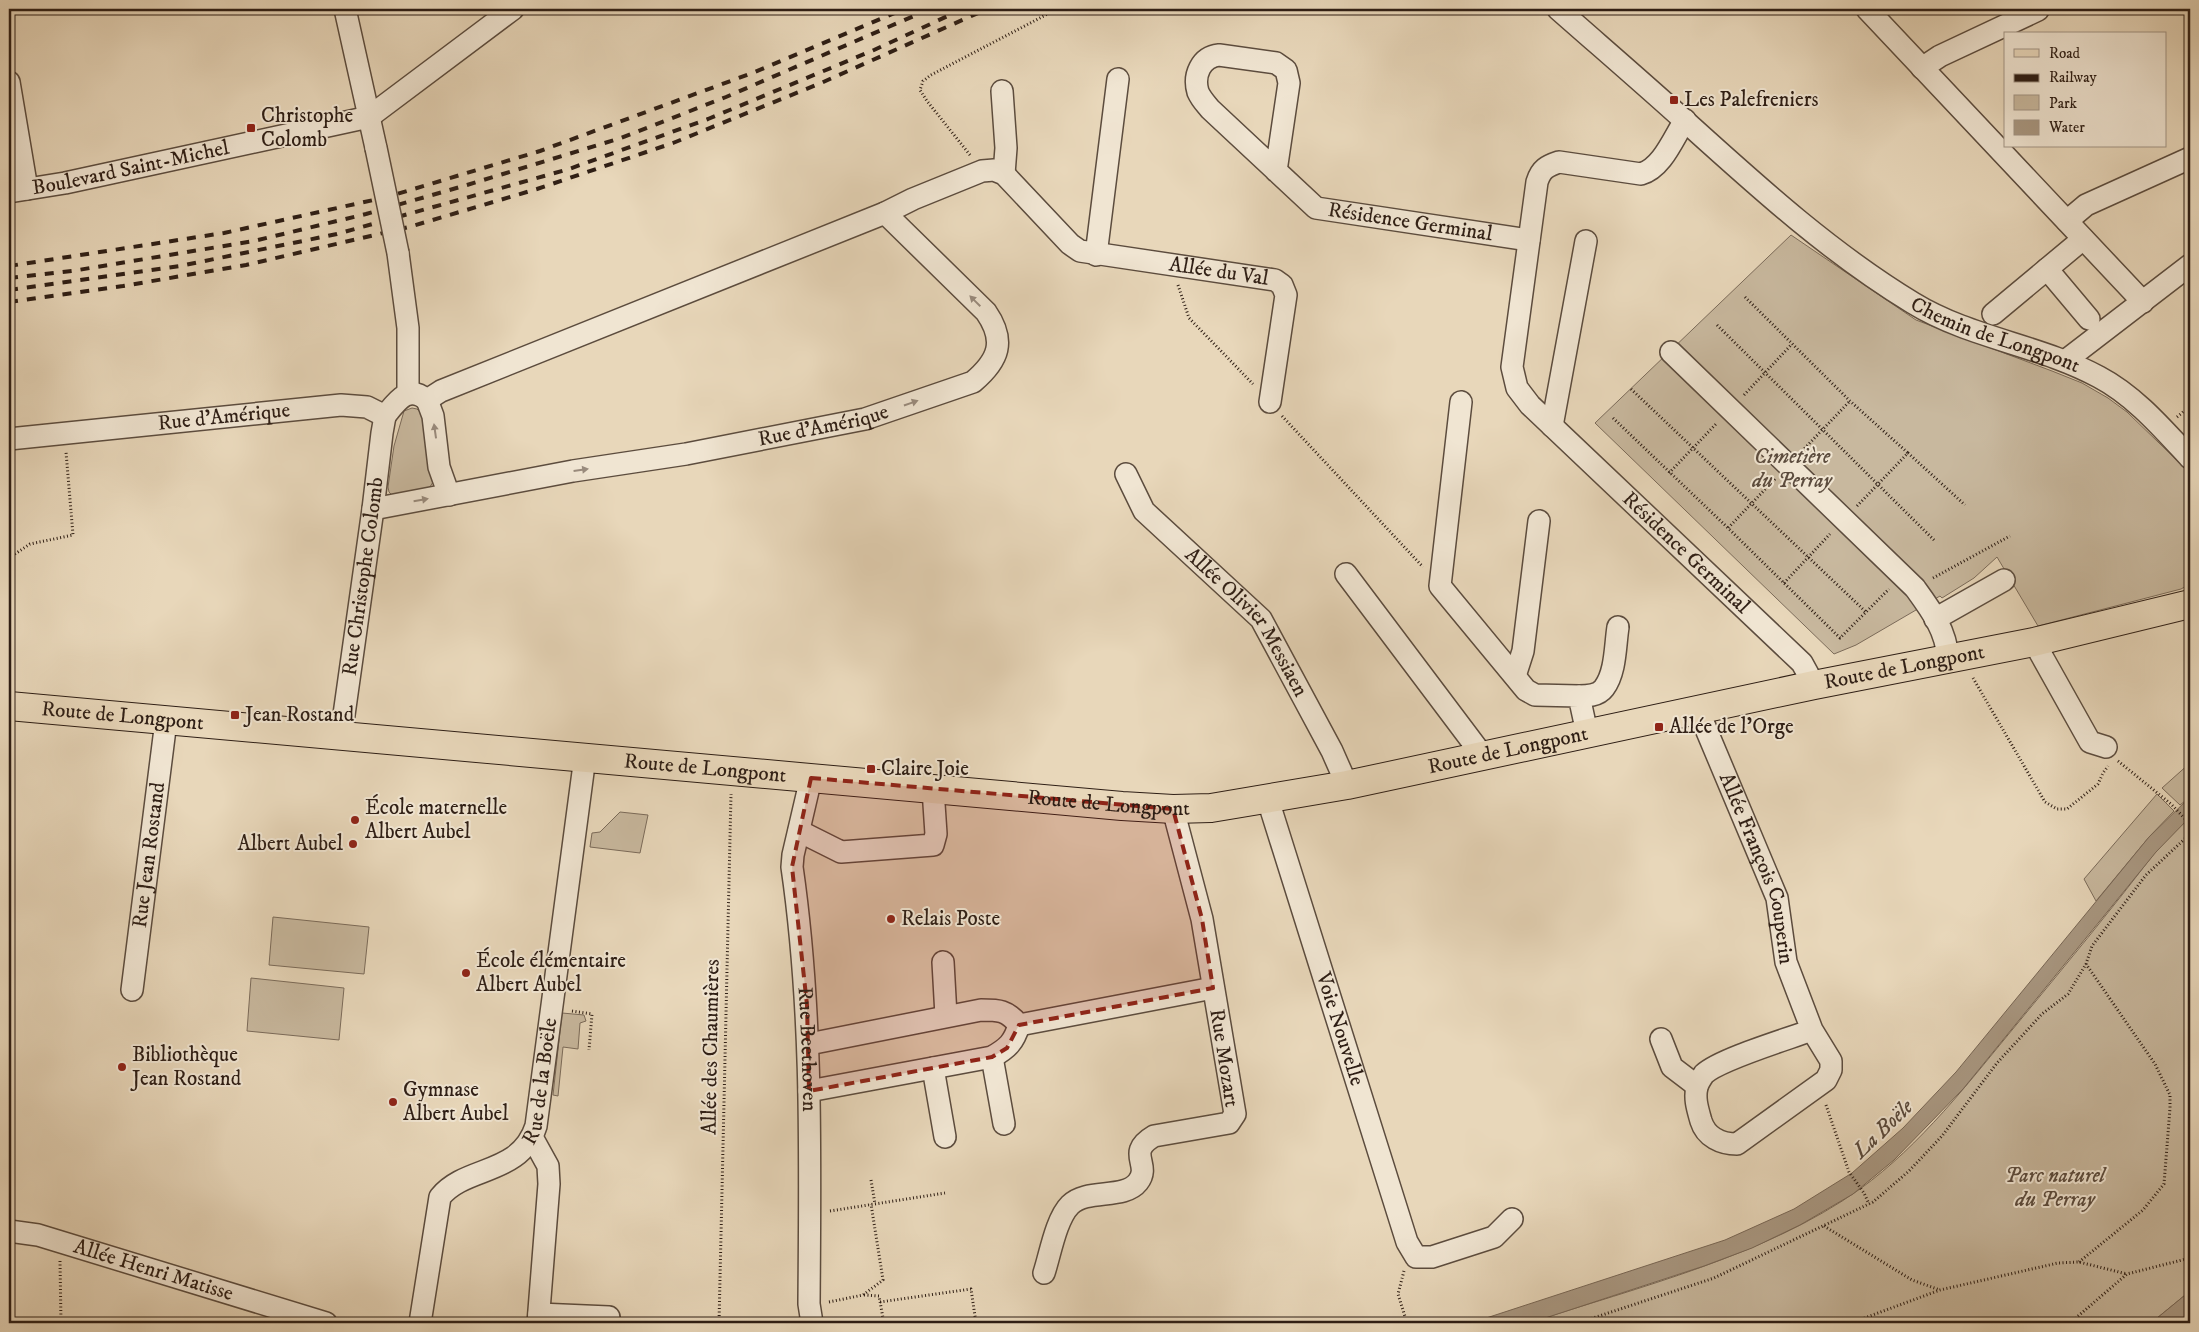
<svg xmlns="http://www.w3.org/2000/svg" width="2199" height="1332" font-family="'IM FELL DW Pica',serif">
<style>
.green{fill:#c8b89e;stroke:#7b6b5a}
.water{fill:#a99882;stroke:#786756}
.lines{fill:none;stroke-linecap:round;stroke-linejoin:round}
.minor-casing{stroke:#5c4c3e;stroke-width:24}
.major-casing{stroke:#2e1e15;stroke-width:30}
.path{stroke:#2e1e15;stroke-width:3;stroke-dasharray:1 2.5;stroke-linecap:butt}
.minor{stroke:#f0e5d2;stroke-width:21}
.major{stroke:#e8d7ba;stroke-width:28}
.rail{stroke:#2e1e15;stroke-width:4;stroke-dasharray:9 9;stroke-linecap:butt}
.minor-bridge-casing{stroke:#5c4c3e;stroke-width:24;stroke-linecap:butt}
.minor-bridge{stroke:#f0e5d2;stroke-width:21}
.oneway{fill:#998b7d}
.marked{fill:#8f2418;fill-opacity:0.2;stroke:#8f2418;stroke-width:4;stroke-dasharray:10 6;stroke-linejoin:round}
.poi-dot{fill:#8f2418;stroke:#f0e5d2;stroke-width:2}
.labels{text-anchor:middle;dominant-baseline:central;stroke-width:4;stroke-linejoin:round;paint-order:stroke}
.poi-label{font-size:21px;fill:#2e1e15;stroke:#f0e5d2;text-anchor:start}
.street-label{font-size:21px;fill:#2e1e15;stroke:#f0e5d2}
.park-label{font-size:21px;font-style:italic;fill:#5c4c3e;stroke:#f0e5d2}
.water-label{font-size:22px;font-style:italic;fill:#59493b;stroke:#f0e5d2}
</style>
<rect width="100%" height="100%" fill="#e8d7ba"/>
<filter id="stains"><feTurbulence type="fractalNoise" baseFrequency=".004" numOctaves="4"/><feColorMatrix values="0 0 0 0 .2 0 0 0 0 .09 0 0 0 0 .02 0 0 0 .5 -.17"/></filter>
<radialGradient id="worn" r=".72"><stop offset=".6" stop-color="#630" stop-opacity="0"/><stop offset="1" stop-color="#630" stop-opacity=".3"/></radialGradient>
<g class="green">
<path d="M1791 235 1916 320 2052 371 2082 383 2108 398 2127 412 2190 473V584L2181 589 2131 602 2038 626 1997 557 1974 578 1942 598 1940 596 1856 645 1834 654 1595 423Z"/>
<path d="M412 408 417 409 424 416 433 482 428 490 393 496 389 492 388 487 394 446 404 411Z"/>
<path d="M2190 763V797L2180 805 2162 788Z"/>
<path d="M2157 794 2174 811 2149 837 2096 901 2084 879Z"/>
<path d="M620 812 648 815 640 853 590 847 592 833 600 832Z"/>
<path d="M2190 817V1291L2151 1323H1529C1638 1287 1766 1256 1860 1189 1921 1145 1969 1082 2017 1024 2064 967 2112 909 2157 850Z"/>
<path d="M273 917 369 927 364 974 269 965Z"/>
<path d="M251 978 344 988 339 1040 247 1031Z"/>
<path d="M562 1013 584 1015 586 1021 580 1023 578 1049 563 1047 558 1096 553 1095Z"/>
</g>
<g class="water">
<path d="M2190 797V817L2156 852 1963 1089 1894 1160 1853 1194 1800 1225 1752 1248 1704 1266 1530 1323H1471L1725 1240 1794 1209 1852 1173 1903 1128 1956 1072 2149 837Z"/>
<path d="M2190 1291V1320L2187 1323H2151Z"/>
</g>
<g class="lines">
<defs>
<g id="minor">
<path d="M345 9 376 148"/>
<path id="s1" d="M1558 9C1600 46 1643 83 1685 121 1757 186 1829 252 1913 303 1970 338 2040 345 2099 377 2135 396 2163 429 2190 458"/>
<path d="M1867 9 2143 302"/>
<path d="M1922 68 1940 56 2038 10"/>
<path d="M9 82 27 189"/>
<path d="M1002 91 1006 148 1004 174"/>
<path id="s2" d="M1685 120C1673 139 1662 168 1641 174L1559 162C1547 166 1541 169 1537 182L1512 367 1517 388 1530 405 1802 663 1814 685"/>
<path id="s3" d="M1276 171 1289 83 1286 70 1276 63 1219 55C1201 57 1193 75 1198 92 1201 99 1206 104 1210 109L1316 208 1529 240"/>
<path id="s4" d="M9 192 65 183 369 117 513 9"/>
<path d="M2067 221 2086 205 2190 158"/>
<path d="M398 253 408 328V394"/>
<path d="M1096 255 1118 79"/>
<path d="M2047 269 2089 319"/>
<path d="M1993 314 2083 239"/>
<path d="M1671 352 1915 588C1931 610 1946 630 1948 658"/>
<path d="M2065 361 2190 265"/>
<path d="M427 400 433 416 439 467 449 495"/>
<path d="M1461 402 1440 586 1526 690 1535 695 1579 696 1587 733"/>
<path d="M1552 426 1586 241"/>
<path id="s5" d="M9 439 341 405 367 407 385 416C397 401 408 384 427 400L441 391 885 213 913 199 982 171 994 170 1004 174 1070 244 1080 251 1275 280 1282 285 1286 295 1270 402"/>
<path id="s6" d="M1126 474 1144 511 1261 619 1332 751 1347 785"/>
<path id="s7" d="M373 509 573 471 686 454 865 419 973 382C999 360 1006 341 986 312L885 213"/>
<path d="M1346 574 1483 756"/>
<path d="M1935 619 2004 580"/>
<path d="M2034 642 2090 742 2106 747"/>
<path d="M1515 676 1523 651 1539 521"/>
<path d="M1579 696C1587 696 1598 696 1604 688 1616 672 1615 646 1618 627"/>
<path id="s8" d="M1698 710 1777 898 1786 962 1812 1030 1831 1061V1070L1826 1080 1737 1144C1721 1144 1706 1137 1701 1121 1698 1110 1694 1099 1697 1087 1698 1083 1702 1077 1704 1074 1720 1059 1788 1039 1812 1030"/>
<path id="s9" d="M341 736 373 509 382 433 385 416"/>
<path id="s10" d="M811 778 793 855 792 867C813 1012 810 1158 809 1304L812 1323"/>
<path id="s11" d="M1268 800 1407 1242 1416 1257H1432L1494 1237 1512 1219"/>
<path d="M799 831 841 852 933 845 936 834 933 789"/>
<path d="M943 962 946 1016"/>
<path id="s12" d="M132 990 166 721"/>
<path d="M1661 1039 1672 1067 1697 1086"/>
<path d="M809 1044 981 1010C999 1010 1007 1010 1019 1025L1213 988"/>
<path d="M992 1057 1004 1124"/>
<path d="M933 1068 945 1137"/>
<path d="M809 1091 992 1057C1008 1048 1014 1042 1019 1025"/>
<path d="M532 1137 548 1166 549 1184 538 1323"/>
<path id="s13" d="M9 1231 38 1235 326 1323"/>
<path d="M1044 1273C1050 1255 1056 1219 1070 1205 1087 1188 1124 1200 1138 1182 1152 1164 1125 1153 1154 1136L1229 1123 1235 1114 1202 919 1173 809"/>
<path d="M539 1314 609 1317"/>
<path id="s14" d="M420 1323 440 1197C466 1165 520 1176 536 1126L585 757"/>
</g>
<g id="major">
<path id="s15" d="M9 706 1122 806 1173 809 1211 808 1347 785 1814 685 2034 642 2190 604"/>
</g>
</defs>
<use href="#minor" class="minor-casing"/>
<use href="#major" class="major-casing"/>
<g class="path">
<path d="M970 155 927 101 920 90 923 81 931 75 1057 9"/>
<path d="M1178 285 1189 318 1253 384"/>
<path d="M1745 297 1850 401 1908 453"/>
<path d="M1717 325 1935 541"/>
<path d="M1631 389 1866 612"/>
<path d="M1744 395 1792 344"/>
<path d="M1282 416 1423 567"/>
<path d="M2177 417 2190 406"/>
<path d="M1613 418 1728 528"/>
<path d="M1802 451 1850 401"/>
<path d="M1669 473 1717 423"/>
<path d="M1775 479 1728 528 1840 638 1889 589"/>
<path d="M1857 506 1908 453 1965 505"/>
<path d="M9 558 30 544 73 535 66 452"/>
<path d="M1933 578 2010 536"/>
<path d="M1784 583 1830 534"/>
<path d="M1973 678 2045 802 2057 809H2067L2098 784 2103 773 2108 766"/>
<path d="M2118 761 2171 804 2190 824"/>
<path d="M572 1011 592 1014 589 1050"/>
<path d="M1826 1105 1849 1172 1864 1193 1869 1204"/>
<path d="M871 1180 875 1204"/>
<path d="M830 1211 945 1193"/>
<path d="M1824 1226 1912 1280 1940 1290"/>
<path d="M60 1261 61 1323"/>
<path d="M2079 1262 2143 1210 2164 1184 2170 1108V1095L2155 1064 2086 964"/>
<path d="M1404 1271 1398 1294 1407 1323"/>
<path d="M864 1295 879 1296 883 1318"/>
<path d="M829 1302 863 1295 883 1280 871 1204"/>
<path d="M880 1302 971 1289 976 1323"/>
<path d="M719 1323 731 794"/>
<path d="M1578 1323 1714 1278 1873 1202 1909 1171 1942 1136 1997 1063 2042 1014 2068 994 2086 964 2092 946 2146 875 2190 834"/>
<path d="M1851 1323 1940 1290 2058 1263 2079 1262 2127 1274"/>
<path d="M2070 1323 2127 1274 2190 1258"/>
</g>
<use href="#minor" class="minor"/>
<use href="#major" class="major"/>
<g class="rail">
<path d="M9 266 224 233 387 197 540 151 755 72 904 9"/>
<path d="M9 278 72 271 254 241 366 214 467 185 621 138 726 97 930 9"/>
<path d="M9 290 180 266 337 234 569 169 708 119 874 50 963 9"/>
<path d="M9 302 123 286 246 265 409 227 537 189 673 143 821 83 987 9"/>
</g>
<defs>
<path id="minor-bridge" d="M376 148 398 253"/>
</defs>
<use href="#minor-bridge" class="minor-bridge-casing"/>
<use href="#minor-bridge" class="minor-bridge"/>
</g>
<defs><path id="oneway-solid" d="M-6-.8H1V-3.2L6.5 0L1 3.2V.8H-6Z" transform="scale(1.25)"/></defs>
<g class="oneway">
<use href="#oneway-solid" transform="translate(975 301) rotate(-135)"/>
<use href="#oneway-solid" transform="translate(911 403) rotate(-19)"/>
<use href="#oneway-solid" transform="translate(435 431) rotate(-98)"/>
<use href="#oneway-solid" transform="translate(581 470) rotate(-8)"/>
<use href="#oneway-solid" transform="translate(421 500) rotate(-10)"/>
</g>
<path class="marked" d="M811 778 1173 809 1202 919 1213 988 1019 1025 1007 1048 992 1057 809 1091 807 1005 792 867Z"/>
<g class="poi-dot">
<rect x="1669" y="95" width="10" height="10" rx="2.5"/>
<rect x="246" y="123" width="10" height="10" rx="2.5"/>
<rect x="230" y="710" width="10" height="10" rx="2.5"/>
<rect x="1654" y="722" width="10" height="10" rx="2.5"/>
<rect x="866" y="764" width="10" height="10" rx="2.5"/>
<circle cx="355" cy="820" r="5"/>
<circle cx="353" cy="844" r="5"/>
<circle cx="891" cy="919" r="5"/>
<circle cx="466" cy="973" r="5"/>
<circle cx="122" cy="1067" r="5"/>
<circle cx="393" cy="1102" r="5"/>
</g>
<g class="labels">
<g class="poi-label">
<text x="1684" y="100">Les Palefreniers</text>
<text x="261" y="116">Christophe<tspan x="261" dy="24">Colomb</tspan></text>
<text x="245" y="715">Jean Rostand</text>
<text x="1669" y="727">Allée de l'Orge</text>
<text x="881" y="769">Claire Joie</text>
<text x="365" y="808">École maternelle<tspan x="365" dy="24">Albert Aubel</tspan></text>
<text x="343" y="844" text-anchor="end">Albert Aubel</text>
<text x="901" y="919">Relais Poste</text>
<text x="476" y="961">École élémentaire<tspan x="476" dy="24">Albert Aubel</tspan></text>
<text x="132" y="1055">Bibliothèque<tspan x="132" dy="24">Jean Rostand</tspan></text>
<text x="403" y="1090">Gymnase<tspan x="403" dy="24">Albert Aubel</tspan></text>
</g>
<g class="street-label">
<text stroke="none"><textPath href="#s4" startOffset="124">Boulevard Saint-Michel</textPath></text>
<text stroke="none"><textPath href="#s3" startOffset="482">Résidence Germinal</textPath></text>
<text stroke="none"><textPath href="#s5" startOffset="1305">Allée du Val</textPath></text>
<text stroke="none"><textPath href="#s1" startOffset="550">Chemin de Longpont</textPath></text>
<text stroke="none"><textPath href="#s5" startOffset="216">Rue d'Amérique</textPath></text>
<text stroke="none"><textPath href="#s7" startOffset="458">Rue d'Amérique</textPath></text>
<text stroke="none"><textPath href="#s2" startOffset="630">Résidence Germinal</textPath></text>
<text stroke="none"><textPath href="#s9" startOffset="161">Rue Christophe Colomb</textPath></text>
<text stroke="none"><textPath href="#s6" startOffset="194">Allée Olivier Messiaen</textPath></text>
<text stroke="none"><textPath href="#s15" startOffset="1914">Route de Longpont</textPath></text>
<text stroke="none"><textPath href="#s15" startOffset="114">Route de Longpont</textPath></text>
<text stroke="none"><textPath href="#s15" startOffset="1509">Route de Longpont</textPath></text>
<text stroke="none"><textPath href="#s15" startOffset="699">Route de Longpont</textPath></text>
<text stroke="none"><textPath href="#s15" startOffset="1104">Route de Longpont</textPath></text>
<text stroke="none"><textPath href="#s12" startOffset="136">Rue Jean Rostand</textPath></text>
<text stroke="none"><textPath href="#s8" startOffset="170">Allée François Couperin</textPath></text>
<text stroke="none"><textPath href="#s11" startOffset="240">Voie Nouvelle</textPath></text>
<text transform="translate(711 1047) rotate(-89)">Allée des Chaumières</text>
<text stroke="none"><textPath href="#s10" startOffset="274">Rue Beethoven</textPath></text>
<text transform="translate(1224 1058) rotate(81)">Rue Mozart</text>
<text stroke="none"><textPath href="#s14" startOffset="296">Rue de la Boële</textPath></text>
<text stroke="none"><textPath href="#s13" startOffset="150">Allée Henri Matisse</textPath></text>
</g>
<g class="park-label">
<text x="1792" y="457">Cimetière<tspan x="1792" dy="24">du Perray</tspan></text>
<text x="2055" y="1176">Parc naturel<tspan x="2055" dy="24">du Perray</tspan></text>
</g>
<g class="water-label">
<text transform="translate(1883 1129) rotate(-44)">La Boële</text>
</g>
</g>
<rect width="2199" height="1332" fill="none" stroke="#e8d7ba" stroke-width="30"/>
<rect x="10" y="10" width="2179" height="1312" fill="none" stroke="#2e1e15" stroke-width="2.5"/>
<rect x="15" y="15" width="2169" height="1302" fill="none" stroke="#2e1e15"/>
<rect x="2004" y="32" width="162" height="115" fill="#f0e5d2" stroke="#a29586"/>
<rect x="2014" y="49" width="25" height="8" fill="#e8d7ba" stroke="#a29586"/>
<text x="2049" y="58" font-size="15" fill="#2e1e15">Road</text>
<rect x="2014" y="74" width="25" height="8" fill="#2e1e15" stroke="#a29586"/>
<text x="2049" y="82" font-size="15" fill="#2e1e15">Railway</text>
<rect x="2014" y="95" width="25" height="15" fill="#c8b89e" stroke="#a29586"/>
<text x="2049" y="108" font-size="15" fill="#2e1e15">Park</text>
<rect x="2014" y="120" width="25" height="15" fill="#a99882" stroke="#a29586"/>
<text x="2049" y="132" font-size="15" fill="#2e1e15">Water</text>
<rect width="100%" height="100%" filter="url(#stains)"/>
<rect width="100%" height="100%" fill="url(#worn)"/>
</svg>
